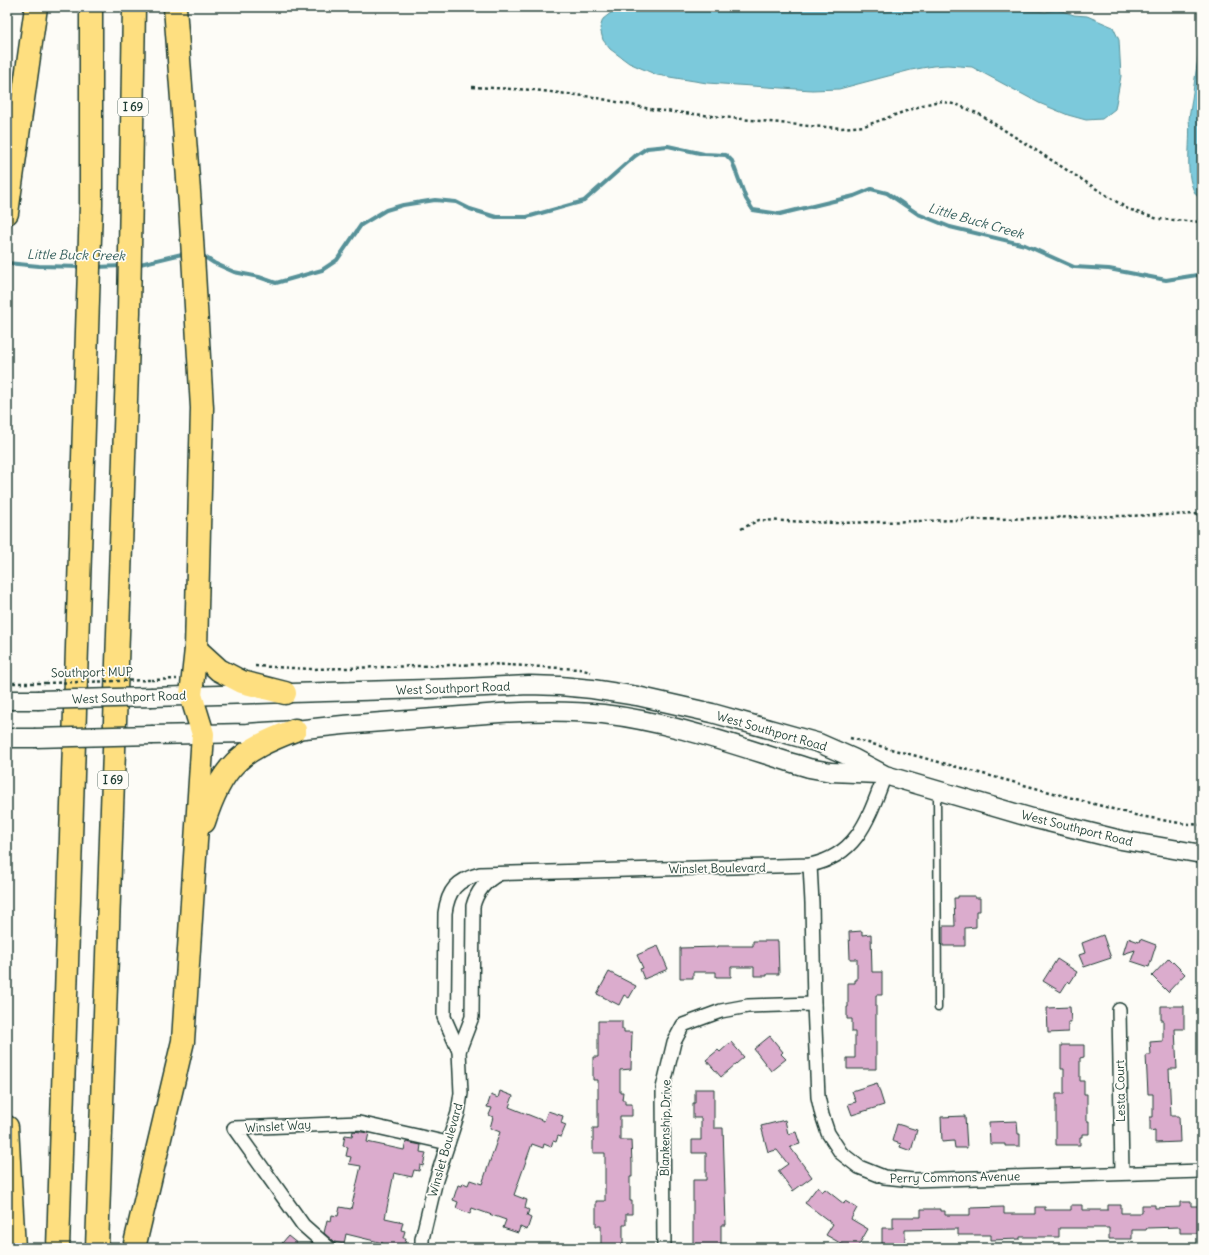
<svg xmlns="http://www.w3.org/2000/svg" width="1209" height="1255" font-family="Delius,sans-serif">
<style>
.water{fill:#7cc9db;stroke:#579198}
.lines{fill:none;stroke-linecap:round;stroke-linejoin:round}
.stream{stroke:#579198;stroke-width:4}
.building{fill:#dbaccd;stroke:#1f3d34}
.service-casing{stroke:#1f3d34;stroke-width:9}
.minor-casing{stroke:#1f3d34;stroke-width:16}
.secondary-casing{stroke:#1f3d34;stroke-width:21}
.motorway-casing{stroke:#1f3d34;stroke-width:25}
.path{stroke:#1f3d34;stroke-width:2.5;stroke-dasharray:3 3;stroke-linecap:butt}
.service{stroke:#fdfcf7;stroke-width:6}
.minor{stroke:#fdfcf7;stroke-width:13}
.secondary{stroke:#fdfcf7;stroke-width:18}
.motorway{stroke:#fedf80;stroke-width:22}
.secondary-bridge-casing{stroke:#1f3d34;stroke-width:21;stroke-linecap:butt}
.path-bridge{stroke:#1f3d34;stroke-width:2.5;stroke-dasharray:3 3;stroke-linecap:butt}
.secondary-bridge{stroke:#fdfcf7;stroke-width:18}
.labels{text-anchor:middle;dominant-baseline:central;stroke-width:3.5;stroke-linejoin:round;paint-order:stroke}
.shield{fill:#fdfcf7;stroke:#62766e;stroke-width:1}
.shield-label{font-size:11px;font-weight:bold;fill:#1f3d34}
.street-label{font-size:12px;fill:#1f3d34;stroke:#fdfcf7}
.water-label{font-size:13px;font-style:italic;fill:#36605e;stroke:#fdfcf7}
</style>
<rect width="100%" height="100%" fill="#fdfcf7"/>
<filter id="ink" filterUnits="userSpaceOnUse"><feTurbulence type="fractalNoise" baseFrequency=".025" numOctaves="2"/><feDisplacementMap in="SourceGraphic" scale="8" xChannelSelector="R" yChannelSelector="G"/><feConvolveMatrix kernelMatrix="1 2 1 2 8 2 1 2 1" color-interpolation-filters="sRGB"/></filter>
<g filter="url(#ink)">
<g class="water">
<path d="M631 7H982L1046 12 1056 9 1074 15 1087 16 1113 27 1119 40 1121 76 1115 109 1102 119 1086 120 1068 115 1039 103 972 67 947 65 933 66 911 70 839 89 812 90 707 83 657 75 629 63 610 49 603 40 600 28 603 19 612 12Z"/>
<path d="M1202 31V201C1181 185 1192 143 1189 119Z"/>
</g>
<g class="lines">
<g class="stream">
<path d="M200 254 214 263 234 272 259 277 276 283 322 270 337 260 361 225 386 210 403 205 435 200 456 202 470 209 496 217H527L584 201 635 156 647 148 668 146 704 154 726 155 732 161 746 199 753 210 780 214 854 196 871 189 887 193 918 214 950 227 1025 245 1074 267 1109 269 1166 280 1197 275 1202 278"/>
<path d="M7 263 39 266 83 267"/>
<path d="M136 265 186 253"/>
<path d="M96 267 123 266"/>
</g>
</g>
<g class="building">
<path d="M958 896H975V898H980V911H976V927L965 928V946H943V926H955L954 898H958Z"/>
<path d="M862 931V935L871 934 872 972H882V995H876V1069H847V1058H855V1032H852V1019H847V1007H848V983H855V980H857V959H850L849 932Z"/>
<path d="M1103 935 1111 958 1084 967 1079 955 1085 953 1082 943Z"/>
<path d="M1128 938 1139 942 1140 939 1156 945 1149 967 1131 961 1135 950 1123 954Z"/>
<path d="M753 941H778L779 974H767V976H754V967H731V977H716V972H693V978H680V948L718 947V946H753Z"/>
<path d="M658 946 668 969 644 979 640 969 643 968 637 955Z"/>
<path d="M1169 958 1185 974 1168 992 1152 976Z"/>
<path d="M1057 959 1077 972 1070 983 1068 981 1061 992 1043 981Z"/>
<path d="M609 972 636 986 629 998 624 995 619 1005 597 994Z"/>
<path d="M1161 1006H1184V1029H1175L1177 1069H1169L1171 1116H1179L1180 1142 1155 1143V1130L1150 1131V1117H1153V1094H1148L1146 1055H1151L1150 1042 1163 1041V1020H1161Z"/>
<path d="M1070 1007 1071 1022H1068V1032L1048 1033 1047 1008Z"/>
<path d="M598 1021H622V1029H624V1032H632L631 1069 620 1070V1092H623L622 1100H625V1104H632V1116H620V1140H631L632 1164V1177H630V1201H632V1214H626V1225H623V1245H621V1248H601V1226H596V1201H605V1153H593V1128H598V1080H593V1057H598Z"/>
<path d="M770 1036 783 1052 781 1054 786 1059 771 1071 754 1049Z"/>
<path d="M731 1042 744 1057 721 1077 706 1060 718 1050 720 1052Z"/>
<path d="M1061 1045H1084V1057L1080 1058V1081H1084V1094H1087V1121H1089V1134H1082V1137H1080V1145H1056V1094H1064V1069H1061Z"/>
<path d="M877 1083 884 1105 852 1115 848 1104 856 1102 852 1091Z"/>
<path d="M695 1089H714V1128H723L726 1225H721V1248H693V1180H706V1153H692V1140H701V1118H693V1103H695Z"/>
<path d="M500 1091 513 1096 509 1107 544 1121 548 1111 563 1116 561 1123 566 1125 561 1137 558 1136 556 1142 553 1141 551 1147 544 1144 543 1148 532 1144 514 1195 527 1200 525 1208 529 1210 527 1216 531 1218 527 1230 520 1227 518 1233 503 1228 506 1220 472 1208 470 1214 456 1208 458 1202 453 1200 458 1185 462 1186 463 1183 468 1185 470 1180 482 1184 500 1132 490 1128 493 1117 489 1115 492 1108 487 1107 491 1095 498 1098Z"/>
<path d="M965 1116 967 1148H955L954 1141 942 1142 941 1117Z"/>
<path d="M785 1120 788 1134 796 1132 800 1144 790 1147 812 1177 793 1191 778 1171 788 1164 777 1150 768 1152 761 1126Z"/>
<path d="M1017 1121 1018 1134H1020V1146H1005V1144H990L989 1122Z"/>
<path d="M897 1124 917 1130 911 1151 900 1147 901 1144 892 1141Z"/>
<path d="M353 1131 369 1133 367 1142 404 1150 406 1142 421 1145 420 1152 426 1153 423 1166 420 1165 419 1171 414 1170 412 1177 394 1173 385 1218 403 1222 401 1230 405 1231 403 1238H406L404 1248H382L383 1243 346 1234 344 1244 334 1242 324 1233 327 1220 331 1221 332 1215 338 1216 340 1207 351 1209 361 1166 349 1164 351 1157 346 1156 348 1147 343 1146 345 1135 352 1136Z"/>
<path d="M818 1186 822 1192 825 1189 844 1204 845 1201 857 1208 851 1219 868 1229 857 1248H849L826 1235 833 1224 805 1203Z"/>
<path d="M1180 1202H1191V1206H1202V1233H1180V1227L1147 1228 1146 1230H1132V1239H1109V1228H1059V1237H1020V1239L991 1240V1235H958V1229L905 1230V1248H882V1228H893V1217H921V1209H940V1211H945V1215H970V1208L1004 1207V1214H1035V1207H1045V1210H1071V1205H1082V1210H1108V1205H1121V1213H1142V1205H1155V1208L1180 1207Z"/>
<path d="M288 1236 303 1248H278Z"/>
</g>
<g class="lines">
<defs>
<path id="service" d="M937 792 938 1008"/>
<g id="minor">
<path d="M810 865 812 903 814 1004 818 1097 822 1115 828 1133 841 1153 859 1167 884 1177 913 1180 1202 1171"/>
<path d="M1119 1010 1122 1172"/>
<path d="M459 1051 472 1017 473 906C477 891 485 881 499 874"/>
<path d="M329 1248 303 1225 234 1128 359 1123 448 1143"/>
<path d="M422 1248V1239L436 1180 458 1113 461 1093 459 1051 444 1017 445 913C448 890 457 880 480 874L810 865C859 855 869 816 885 775"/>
<path d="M664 1248 663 1088 674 1042 683 1025 721 1011 748 1006 814 1004"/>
</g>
<g id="secondary">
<path d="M152 697 462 688 529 685 560 686 592 689 637 696 712 713 819 743 853 758 885 775 1032 818 1121 840 1202 854"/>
<path d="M7 700H37"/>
<path d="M153 735 247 733 295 730 343 725 500 713C534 711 568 710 603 714 673 722 742 748 809 768L831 772 879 774"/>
<path d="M7 738H34"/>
</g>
<g id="motorway">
<path d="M7 213 36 7"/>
<path d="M196 649 219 670 242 682 285 693"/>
<path d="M204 822C222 765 240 751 295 730"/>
<path d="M7 1127 14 1248"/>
<path d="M58 1248 91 205V7"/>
<path d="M97 1248 129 312 134 7"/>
<path d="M134 1248 183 1041 203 734 191 695 196 649 202 408 190 205 175 7"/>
</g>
</defs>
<use href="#service" class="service-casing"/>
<use href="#minor" class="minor-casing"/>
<use href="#secondary" class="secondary-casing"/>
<use href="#motorway" class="motorway-casing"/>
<g class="path">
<path d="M472 87 534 90 593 97 655 110 809 126 842 128 864 126 923 105 939 101 958 105 979 114 1128 209 1158 219 1202 222"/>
<path d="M741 529 759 520 838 523 1202 514"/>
<path d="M255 666 311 669 490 664 579 669 591 672"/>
<path d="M151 680 177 679"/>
<path d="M7 683H45"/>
<path d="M850 738 1135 815 1179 823 1202 825"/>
</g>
<use href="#service" class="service"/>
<use href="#minor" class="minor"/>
<use href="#secondary" class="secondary"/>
<use href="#motorway" class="motorway"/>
<defs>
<g id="secondary-bridge">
<path d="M37 700 152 697"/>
<path d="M34 738 153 735"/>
</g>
</defs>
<use href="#secondary-bridge" class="secondary-bridge-casing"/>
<path class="path-bridge" d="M45 683 151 680"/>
<use href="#secondary-bridge" class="secondary-bridge"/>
</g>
</g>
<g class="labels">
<g class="shield">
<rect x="118" y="98" width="30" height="18" rx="3"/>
<rect x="98" y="771" width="30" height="18" rx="3"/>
</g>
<g class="shield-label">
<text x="133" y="107">I 69</text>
<text x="113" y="780">I 69</text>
</g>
<g class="street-label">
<text transform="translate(92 672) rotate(-1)">Southport MUP</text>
<text transform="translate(453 688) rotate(-2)">West Southport Road</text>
<text transform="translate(129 697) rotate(-2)">West Southport Road</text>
<text transform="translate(772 731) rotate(16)">West Southport Road</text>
<text transform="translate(1077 828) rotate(14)">West Southport Road</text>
<text transform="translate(717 868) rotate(-1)">Winslet Boulevard</text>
<text transform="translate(1120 1091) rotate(-91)">Lesta Court</text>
<text transform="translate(278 1126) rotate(-3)">Winslet Way</text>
<text transform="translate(665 1128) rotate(-89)">Blankenship Drive</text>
<text transform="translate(445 1150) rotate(-74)">Winslet Boulevard</text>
<text transform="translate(955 1177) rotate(-1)">Perry Commons Avenue</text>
</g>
<g class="water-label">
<text transform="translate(976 221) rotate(16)">Little Buck Creek</text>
<text transform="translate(76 255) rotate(1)">Little Buck Creek</text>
</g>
</g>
<rect width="1209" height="1255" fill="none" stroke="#fdfcf7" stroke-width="24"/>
<rect x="12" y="12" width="1185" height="1231" fill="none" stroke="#1f3d34" stroke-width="1.5" filter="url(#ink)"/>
</svg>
